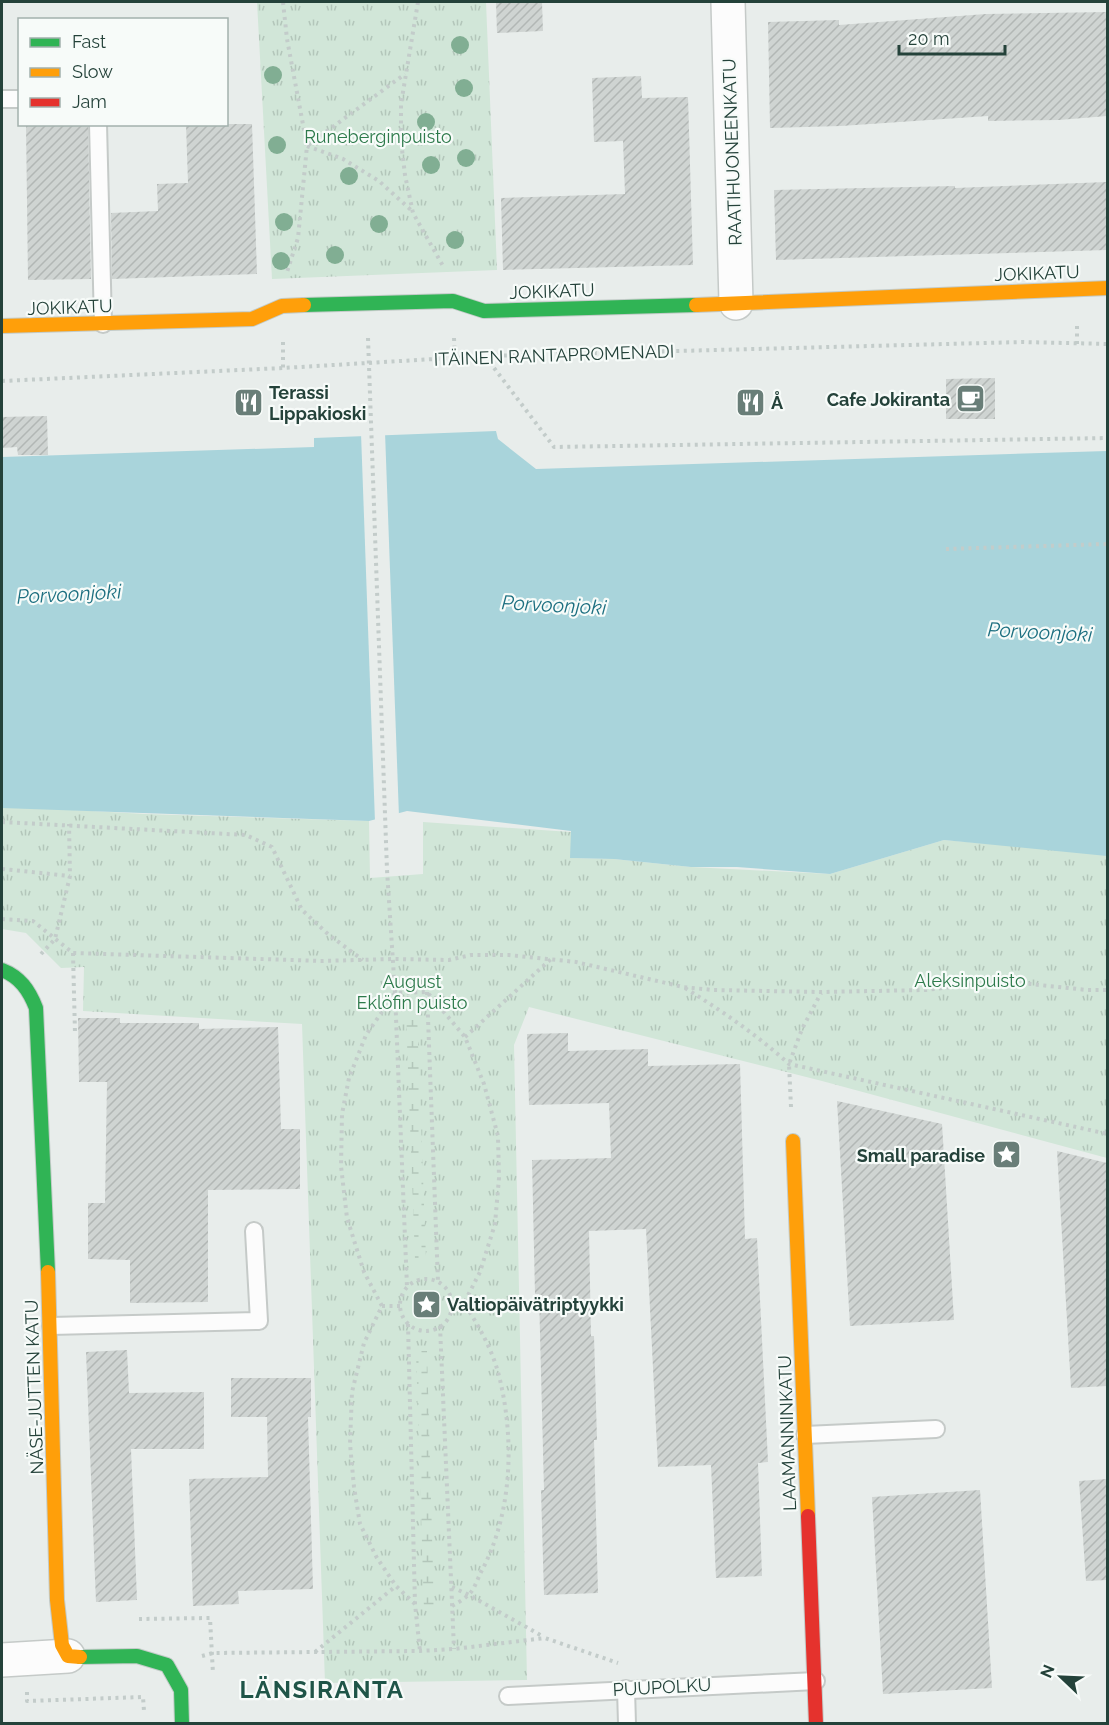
<svg xmlns="http://www.w3.org/2000/svg" width="1109" height="1725" font-family="Raleway,sans-serif">
<style>
.grass{fill:url(#grass-tufts)}
.wetland{fill:url(#wetland-marsh)}
.water{fill:#a9d4db}
.pier{fill:#e8edeb}
.building{fill:url(#building-hatch)}
.lines{fill:none;stroke-linecap:round;stroke-linejoin:round}
.lane-casing{stroke:#c5cac8;stroke-width:20}
.street-casing{stroke:#c5cac8;stroke-width:36}
.fast-casing{stroke:#c3cbc8;stroke-width:16}
.slow-casing{stroke:#c3cbc8;stroke-width:16}
.jam-casing{stroke:#c3cbc8;stroke-width:16}
.path{stroke:#c3ccca;stroke-width:4;stroke-dasharray:3 4.5;stroke-linecap:butt}
.lane{stroke:#fcfcfc;stroke-width:16}
.street{stroke:#fcfcfc;stroke-width:33}
.fast{stroke:#30b455;stroke-width:14}
.slow{stroke:#ff9f0a;stroke-width:14}
.jam{stroke:#e5322d;stroke-width:14}
.tree{fill:#81ae93}
.labels{text-anchor:middle;dominant-baseline:central;stroke-width:4.5;stroke-linejoin:round;paint-order:stroke}
.park-label{font-size:18px;fill:#2d7a4b;stroke:#f7fbf9}
.street-label{font-size:18px;fill:#24423a;stroke:#f7fbf9}
.poi-label{font-size:18px;font-weight:bold;fill:#24423a;stroke:#f7fbf9;text-anchor:start}
.water-label{font-size:20px;font-style:italic;fill:#1c6f80;stroke:#f7fbf9}
.district-label{font-size:24px;font-weight:bold;letter-spacing:1.5px;fill:#1f5548;stroke:#f7fbf9}
</style>
<defs>
<pattern id="grass-tufts" width="24" height="20" patternUnits="userSpaceOnUse" patternTransform="scale(1.5)"><rect width="24" height="20" fill="#d1e6d8"/><path d="M3 7l-1-3M5 7V3M7 7l1-3M15 17l-1-3M17 17v-4M19 17l1-3" fill="none" stroke="#b3c6ba"/></pattern>
<pattern id="wetland-marsh" width="20" height="14" patternUnits="userSpaceOnUse" patternTransform="scale(1.5)"><rect width="20" height="14" fill="#d1e6d8"/><path d="M1 5h8M5 5V1M11 12h8M15 12V8" fill="none" stroke="#b3c6ba"/></pattern>
<pattern id="building-hatch" width="6" height="6" patternUnits="userSpaceOnUse" patternTransform="scale(1.5)"><rect width="6" height="6" fill="#cfd4d2"/><path d="M-1 1l2-2M0 6l6-6M5 7l2-2" fill="none" stroke="#b2b7b5"/></pattern>
</defs>
<rect width="100%" height="100%" fill="#e8edeb"/>
<g class="grass">
<path d="M257 2H486L497 270 272 279Z"/>
<path d="M2 806 145 814 369 821 370 878 423 874V822L571 832V858L614 859 691 867 830 874 944 840 1107 854V1158L822 1081 529 1007 514 1045 527 1680 325 1683 302 1024 83 1011 84 967 61 968 26 933 2 929Z"/>
</g>
<g class="wetland">
<path d="M417 1014 426 1259H415L406 1015Z"/>
<path d="M416 1351H427L434 1609H424Z"/>
</g>
<path class="water" d="M496 431 498 439 536 469 1107 451V856L944 840 830 874 737 867H691L614 859 570 858 571 831 407 811 369 821 2 808V457L314 447V438Z"/>
<path class="pier" d="M385 432 399 817 375 822 361 433Z"/>
<g class="building">
<path d="M496 2H542L543 31 497 33Z"/>
<path d="M1107 12V116L1059 120 988 121V116L841 126 770 128 768 22 839 20V25L986 14Z"/>
<path d="M641 76 642 98 688 97 693 265 503 270 501 198 625 194 623 141 594 142 592 78Z"/>
<path d="M26 124H88L91 279 28 280Z"/>
<path d="M186 124H252L257 274 112 279 111 213 158 211 157 184 188 183Z"/>
<path d="M1107 182V250L776 260 774 190 955 186V188Z"/>
<path d="M995 378V419H946V379Z"/>
<path d="M47 416 48 455H18L17 447 2 448V417Z"/>
<path d="M78 1018H120V1023H199V1029L278 1027 281 1129H300V1189L208 1190V1302L130 1303V1260L88 1259V1203H105L107 1082H79Z"/>
<path d="M568 1033V1051L648 1049V1066L740 1064 745 1239 757 1238 768 1462 758 1463 762 1576 716 1578 711 1465 658 1467 646 1229 589 1231 591 1336H594L597 1440H594L598 1593 544 1595 541 1490H544L539 1294H535L532 1160 611 1158 609 1103 529 1105 527 1034Z"/>
<path d="M837 1101 942 1124 954 1320 850 1326Z"/>
<path d="M1057 1151 1107 1163V1386L1071 1388Z"/>
<path d="M127 1350 129 1393 204 1392V1449H131L137 1600 96 1602 86 1352Z"/>
<path d="M231 1378H311V1417H308L313 1589 238 1591 239 1604 193 1606 189 1479 268 1477 267 1417H231Z"/>
<path d="M1107 1479V1580L1086 1581 1079 1481Z"/>
<path d="M980 1490 992 1688 883 1694 872 1497Z"/>
</g>
<g class="lines">
<defs>
<g id="lane">
<path d="M2 99H20"/>
<path d="M98 124 103 324"/>
<path d="M51 1326 259 1321 254 1231"/>
<path d="M805 1435 936 1429"/>
<path d="M626 1689 627 1724"/>
<path d="M508 1696 816 1681"/>
</g>
<g id="street">
<path d="M728 2 736 303"/>
<path d="M2 1660 68 1656"/>
</g>
<g id="fast">
<path d="M304 305 453 301 484 311 696 305"/>
<path d="M2 970C20 977 29 990 36 1008L48 1272"/>
<path d="M80 1657 137 1656 167 1665 181 1690 182 1724"/>
</g>
<g id="slow">
<path d="M696 305 1108 288"/>
<path d="M2 326 252 319 282 306 304 305"/>
<path d="M793 1141 808 1516"/>
<path d="M48 1272 57 1600 62 1645 68 1656 80 1657"/>
</g>
<path id="jam" d="M808 1516 816 1724"/>
</defs>
<use href="#lane" class="lane-casing"/>
<use href="#street" class="street-casing"/>
<use href="#fast" class="fast-casing"/>
<use href="#slow" class="slow-casing"/>
<use href="#jam" class="jam-casing"/>
<g class="path">
<path d="M283 2 287 39 307 146 298 238 287 272"/>
<path d="M418 2 401 104V141L405 175 413 213 443 266"/>
<path d="M308 145 405 74"/>
<path d="M307 146 343 159 379 181 412 211"/>
<path d="M368 338 387 870 395 993 407 1287"/>
<path d="M454 338 455 358"/>
<path d="M283 342V368"/>
<path d="M1077 344V324"/>
<path d="M485 356 554 447 1108 438"/>
<path d="M2 381 283 368 485 356 1023 342 1108 344"/>
<path d="M946 549 1108 544"/>
<path d="M2 822 246 835 272 847 302 910 329 935 363 960"/>
<path d="M2 869 70 876"/>
<path d="M2 919 33 921 73 953 322 961 393 959 449 960 471 955H509L576 962 683 987 713 990 821 992 926 990 1002 981 1087 990H1108"/>
<path d="M73 953 75 1033"/>
<path d="M41 954 55 939 70 876 69 824"/>
<path d="M685 988C722 1011 757 1035 789 1064L1108 1134"/>
<path d="M427 992 438 1282"/>
<path d="M465 1037 551 959"/>
<path d="M791 1107 789 1064 802 1029 821 993"/>
<circle cx="426" cy="1305" r="26"/>
<path d="M451 1305 464 1303"/>
<path d="M382 1306H400"/>
<path d="M408 1324 415 1604 420 1651"/>
<path d="M440 1326 454 1649"/>
<path d="M452 1587 469 1595 544 1637"/>
<path d="M415 1604 396 1586 377 1558 360 1524 354 1487 350 1444 352 1392 364 1343 382 1306 364 1272 347 1218 341 1166 342 1114 349 1078 366 1035 395 993 427 992 465 1037 484 1084 498 1136 499 1178 495 1224 480 1272 464 1303C478 1325 491 1347 498 1372 515 1436 513 1513 481 1572 477 1580 474 1591 467 1596 463 1600 457 1603 452 1606"/>
<path d="M139 1619 210 1618 213 1674"/>
<path d="M315 1652 396 1586"/>
<path d="M202 1656 213 1653 420 1651 454 1649 545 1638 618 1663"/>
<path d="M27 1692V1701L143 1697 144 1711"/>
</g>
<use href="#lane" class="lane"/>
<use href="#street" class="street"/>
<use href="#fast" class="fast"/>
<use href="#slow" class="slow"/>
<use href="#jam" class="jam"/>
</g>
<g class="tree">
<circle cx="460" cy="45" r="9"/>
<circle cx="273" cy="75" r="9"/>
<circle cx="464" cy="88" r="9"/>
<circle cx="426" cy="122" r="9"/>
<circle cx="277" cy="145" r="9"/>
<circle cx="466" cy="158" r="9"/>
<circle cx="431" cy="165" r="9"/>
<circle cx="349" cy="176" r="9"/>
<circle cx="284" cy="222" r="9"/>
<circle cx="379" cy="224" r="9"/>
<circle cx="455" cy="240" r="9"/>
<circle cx="335" cy="255" r="9"/>
<circle cx="281" cy="261" r="9"/>
</g>
<defs>
<symbol id="cafe-square" viewBox="-11 -11 22 22"><rect x="-9" y="-9" width="18" height="18" rx="4" fill="#697e78" stroke="#f7fbf9"/><path d="M-5.5-4.5H6V0H3Q3 3.5 0 3.5H-2.5Q-5.5 3.5-5.5 0ZM3-3.2v2h1.7v-2ZM-6 4.5H4V6H-6Z" fill="#fff"/></symbol>
<symbol id="restaurant-square" viewBox="-11 -11 22 22"><rect x="-9" y="-9" width="18" height="18" rx="4" fill="#697e78" stroke="#f7fbf9"/><path d="M-5-6h1v4h1v-4h1v4h1v-4h1v5L-1.5 .5V6h-2V.5L-5-1ZM5-6V6H3V1.5H1.5Q1.5-4 5-6Z" fill="#fff"/></symbol>
<symbol id="sight-square" viewBox="-11 -11 22 22"><rect x="-9" y="-9" width="18" height="18" rx="4" fill="#697e78" stroke="#f7fbf9"/><path d="M0-6L1.8-2.2L6-1.7L2.9 1.2L3.7 5.4L0 3.3L-3.7 5.4L-2.9 1.2L-6-1.7L-1.8-2.2Z" fill="#fff"/></symbol>
</defs>
<g fill-rule="evenodd">
<use href="#cafe-square" x="954" y="382" width="33" height="33"/>
<use href="#restaurant-square" x="232" y="386" width="33" height="33"/>
<use href="#restaurant-square" x="734" y="386" width="33" height="33"/>
<use href="#sight-square" x="990" y="1138" width="33" height="33"/>
<use href="#sight-square" x="410" y="1288" width="33" height="33"/>
</g>
<g class="labels">
<g class="park-label">
<text x="378" y="136">Runeberginpuisto</text>
<text x="970" y="980">Aleksinpuisto</text>
<text x="412" y="981">August<tspan x="412" dy="21">Eklöfin puisto</tspan></text>
</g>
<g class="street-label">
<text transform="translate(732 152) rotate(-92)">RAATIHUONEENKATU</text>
<text transform="translate(1037 273) rotate(-2)">JOKIKATU</text>
<text transform="translate(552 291) rotate(-2)">JOKIKATU</text>
<text transform="translate(70 307) rotate(-2)">JOKIKATU</text>
<text transform="translate(554 355) rotate(-2)">ITÄINEN RANTAPROMENADI</text>
<text transform="translate(34 1387) rotate(-92)">NÄSE-JUTTEN KATU</text>
<text transform="translate(787 1433) rotate(-92)">LAAMANNINKATU</text>
<text transform="translate(662 1687) rotate(-3)">PUUPOLKU</text>
</g>
<g class="poi-label">
<text x="269" y="392">Terassi<tspan x="269" dy="21">Lippakioski</tspan></text>
<text x="950" y="399" text-anchor="end">Cafe Jokiranta</text>
<text x="771" y="402">Å</text>
<text x="985" y="1155" text-anchor="end">Small paradise</text>
<text x="447" y="1304">Valtiopäivätriptyykki</text>
</g>
<g class="water-label">
<text transform="translate(69 594) rotate(-3)">Porvoonjoki</text>
<text transform="translate(554 605) rotate(3)">Porvoonjoki</text>
<text transform="translate(1040 632) rotate(3)">Porvoonjoki</text>
</g>
<g class="district-label">
<text x="322" y="1689">LÄNSIRANTA</text>
</g>
</g>
<rect width="1109" height="1725" fill="none" stroke="#24423a" stroke-width="6"/>
<rect x="18" y="18" width="210" height="108" fill="#f7fbf9" stroke="#a3b1ad" stroke-width="1.5"/>
<rect x="30" y="38" width="30" height="9" fill="#30b455" stroke="#a3b1ad" stroke-width="1.5"/>
<text x="72" y="48" font-size="18" fill="#24423a">Fast</text>
<rect x="30" y="68" width="30" height="9" fill="#ff9f0a" stroke="#a3b1ad" stroke-width="1.5"/>
<text x="72" y="78" font-size="18" fill="#24423a">Slow</text>
<rect x="30" y="98" width="30" height="9" fill="#e5322d" stroke="#a3b1ad" stroke-width="1.5"/>
<text x="72" y="108" font-size="18" fill="#24423a">Jam</text>
<g transform="translate(1061 1677) rotate(293)" stroke="#f7fbf9" stroke-width="4.5" paint-order="stroke">
<path d="M0-4.5L10 22L0 15L-10 22Z" fill="#24423a"/>
<text y="-9" font-size="16" font-weight="bold" text-anchor="middle" fill="#24423a">N</text>
</g>
<path d="M899 45v9h106v-9" fill="none" stroke="#24423a" stroke-width="3"/>
<text x="908" y="45" font-size="18" fill="#24423a" stroke="#f7fbf9" stroke-width="4.5" paint-order="stroke">20 m</text>
</svg>
